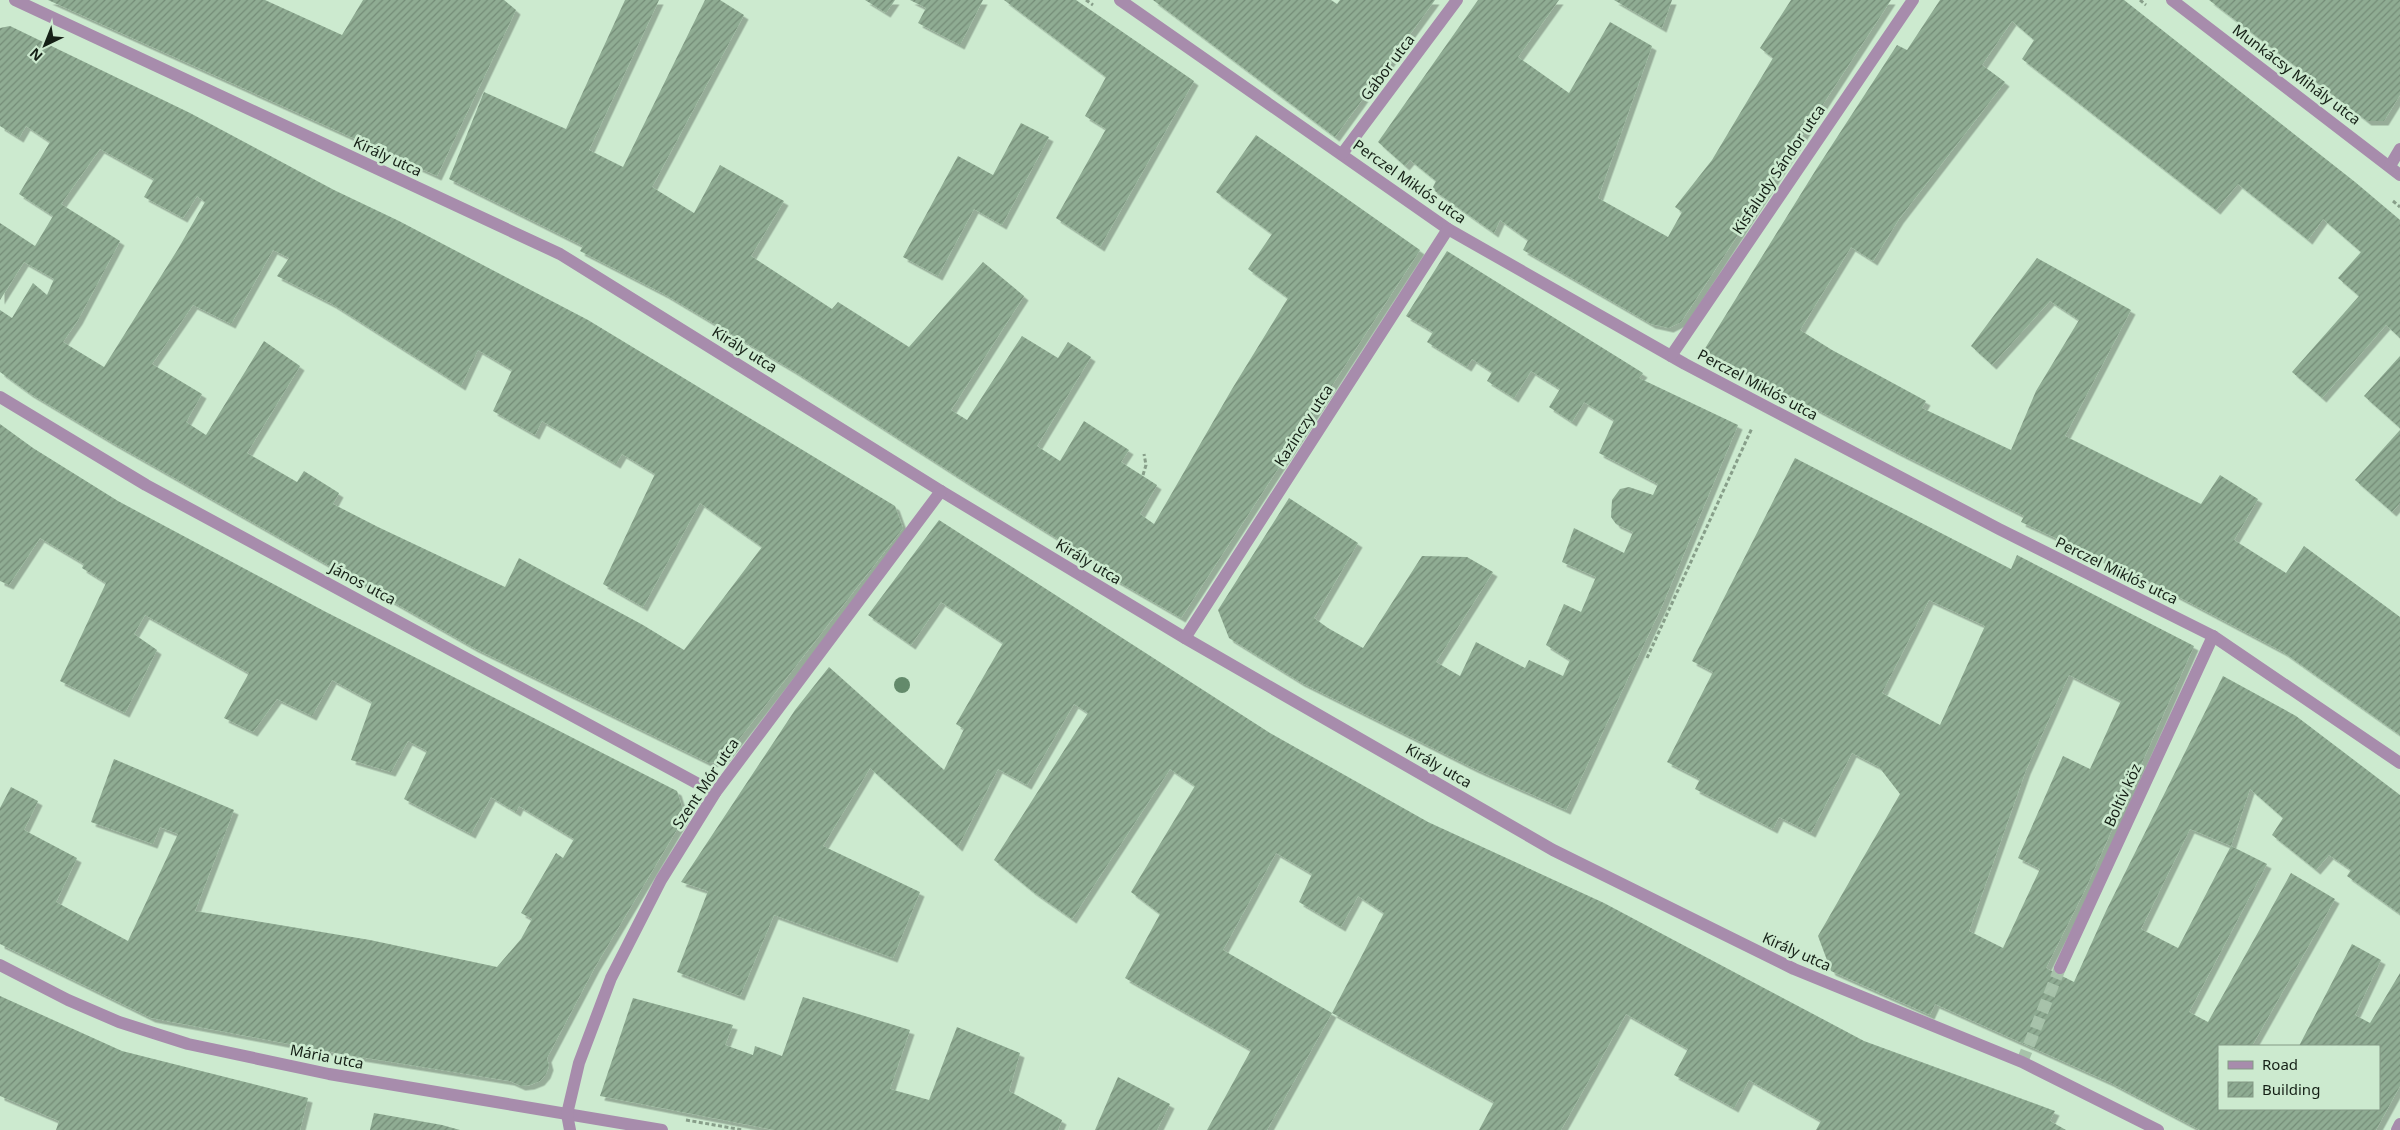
<svg xmlns="http://www.w3.org/2000/svg" width="2400" height="1130" font-family="'Noto Sans',sans-serif">
<style>
.building{fill:url(#building-hatch);fill-rule:evenodd;filter:url(#shadow)}
.lines{fill:none;stroke-linecap:round;stroke-linejoin:round}
.minor-tunnel{stroke:#a7c2aa;stroke-width:12;stroke-dasharray:12 6;stroke-linecap:butt}
.path{stroke:#879e89;stroke-width:3;stroke-dasharray:4 2.5;stroke-linecap:butt}
.pedestrian{stroke:#a78cac;stroke-width:12}
.minor{stroke:#a78cac;stroke-width:12}
.tree{fill:#638a6b}
.labels{text-anchor:middle;dominant-baseline:central;stroke-width:5;stroke-linejoin:round;paint-order:stroke}
.street-label{font-size:15px;fill:#152016;stroke:#cceacf}
</style>
<defs>
<pattern id="building-hatch" width="6" height="6" patternUnits="userSpaceOnUse" patternTransform="scale(1.25)"><rect width="6" height="6" fill="#8fac93"/><path d="M-1 1l2-2M0 6l6-6M5 7l2-2" fill="none" stroke="#748c77"/></pattern>
<filter id="shadow"><feDropShadow dx="4.5" dy="4.5" stdDeviation="0" flood-color="#0004"/></filter>
</defs>
<rect width="100%" height="100%" fill="#cceacf"/>
<g class="building">
<path d="M48 0H265L342 35 363 0H504L516 10 437 176Z"/>
<path d="M625 0H659L589 150 623 167 705 0H720L744 15 652 187 694 213 720 165 784 201 751 256 832 309 838 302 909 347 983 262 1024 296 951 410 967 420 1022 336 1058 358 1068 342 1091 357 1037 446 1060 461 1084 421 1129 450 1121 462 1157 485 1140 514 1154 524 1232 389 1288 298 1248 269 1272 234 1216 192 1256 135 1420 250 1181 618 1103 573 1106 569 977 489 792 370 664 294 580 251 583 246 449 179 484 92 566 129Z"/>
<path d="M865 0H895L886 13Z"/>
<path d="M910 0H983L960 45 918 23 926 8Z"/>
<path d="M1004 0H1076L1194 81 1100 247 1056 218 1106 129 1085 116 1106 77Z"/>
<path d="M1153 0H1331L1337 4 1340 0H1435L1335 137Z"/>
<path d="M1478 0H1559L1518 57 1569 93 1610 22 1652 46 1598 198 1668 237 1682 212 1675 207 1712 160 1773 58 1760 48 1791 0H1891L1681 322 1669 328 1651 324 1523 250 1528 240 1500 220 1494 233 1432 189 1436 181 1410 160 1405 166 1378 142Z"/>
<path d="M1614 0H1672L1662 28Z"/>
<path d="M1940 0H2124L2355 182 2400 220V338L2386 325 2322 398 2292 372 2359 296 2338 278 2361 252 2323 219 2308 240 2238 184 2216 210 2022 59 2034 40 2012 21 1982 65 2005 82 1899 219 1873 261 1851 247 1800 330 1832 350 1926 401 1922 408 2011 450 2036 391 2079 320 2050 301 1992 365 1971 346 2037 258 2131 310 2065 436 2201 504 2220 475 2258 499 2234 540 2286 573 2304 546 2400 617V735L2283 652 2158 586 2021 522 2024 516 1897 452 1704 350 1817 168 1897 45 1907 50Z"/>
<path d="M2209 0H2400V95L2384 121H2367Z"/>
<path d="M10 26 190 113 334 190 399 221 588 320 895 506 903 528 722 761 709 763 474 648 111 442 29 393 0 372V310L12 318 33 283 47 295 54 279 24 262 0 300V223L35 246 53 216 19 194 50 142 26 126 19 138 0 126V28ZM100 149 154 179 144 197 183 218 197 196 205 202 178 249 104 367 63 342 78 320 120 241 61 204ZM273 250 289 258 277 276 332 304 461 386 478 350 512 370 493 411 535 435 542 421 616 464 622 454 655 474 603 584 643 607 700 503 762 547 684 650 643 625 519 558 505 587 378 527 333 504 339 493 304 471 297 482 247 453 300 366 264 341 206 435 186 422 202 394 152 364 193 305 231 324Z"/>
<path d="M1021 123 1049 137 1002 225 974 209 938 276 903 257 958 156 993 175Z"/>
<path d="M1447 251 1643 373 1639 378 1738 425 1662 606 1566 810 1473 768 1300 682 1229 638 1218 610 1289 498 1358 543 1314 618 1328 628 1363 648 1422 556 1467 557 1493 572 1436 662 1460 676 1476 642 1525 668 1529 660 1563 676 1570 660 1546 645 1564 604 1581 612 1596 577 1562 562 1574 528 1624 553 1633 532 1616 524 1611 517 1612 500 1620 489 1629 487 1653 495 1658 484 1599 453 1614 420 1584 402 1572 422 1549 407 1560 389 1531 371 1514 398 1487 381 1492 372 1472 359 1467 367 1427 342 1433 332 1406 316Z"/>
<path d="M2400 356V428L2364 396Z"/>
<path d="M0 424 33 448 118 501 324 611 677 791 685 816 595 967 547 1058 549 1066 546 1074 540 1081 530 1085 521 1086 510 1081 347 1055 151 1018 0 944V808L11 787 38 801 24 830 77 858 56 902 128 941 178 834 160 827 153 844 91 822 114 759 234 810 195 911 370 940 497 967 521 939 532 919 521 913 556 853 563 858 574 839 519 806 516 812 491 797 471 834 404 799 427 751 408 741 391 772 351 760 372 702 332 680 312 716 277 699 253 732 224 718 249 673 145 615 134 634 157 650 125 713 60 681 106 583 82 568 84 564 40 538 9 585 0 581Z"/>
<path d="M2400 430V503L2392 512 2355 480Z"/>
<path d="M1795 458 2011 569 2017 555 2194 646 2086 888 2046 968 2074 982 2106 911 2223 676 2296 716 2400 795V914L2347 876 2351 870 2329 855 2316 870 2272 835 2283 818 2250 789 2231 846 2190 829 2141 929 2178 948 2231 846 2267 864 2189 1012 2208 1022 2291 873 2335 899 2252 1046H2219V1109H2379V1046H2299L2352 944 2381 960 2355 1015 2370 1023 2400 973V1086L2376 1130H2200L2109 1082 1935 1004 1930 1015 1831 971 1818 936 1900 794 1879 767 1852 753 1811 833 1779 817 1773 829 1695 789 1700 779 1667 762 1713 672 1692 661ZM1929 600 1985 626 1940 725 1882 693ZM2069 675 2121 701 2090 769 2063 756 2018 858 2040 869 2003 948 1969 931 2026 770Z"/>
<path d="M939 520 1270 733 1428 822 1604 903 1864 1041 2055 1111 2050 1121 2066 1130H1816L1821 1121 1749 1080 1734 1108 1674 1075 1688 1049 1626 1014 1561 1130H1479L1494 1102 1332 1013 1384 913 1358 896 1341 927 1299 902 1312 874 1276 853 1223 950 1332 1013 1267 1130H1207L1251 1050 1125 978 1160 914 1131 892 1195 786 1170 769 1072 919 1032 891 994 860 1088 713 1074 704 1027 785 998 769 958 847 870 768 823 846 920 892 893 958 774 915 740 996 677 972 708 891 681 882 795 710 829 667 944 770 964 729 956 724 1003 643 941 602 911 645 868 615Z"/>
<path d="M0 996 122 1051 308 1098 300 1130H56L59 1121 0 1096Z"/>
<path d="M803 997 910 1030 890 1089 929 1100 957 1027 1020 1053 1009 1091 1062 1120 1058 1130H774L600 1096 633 998 733 1025 725 1045 753 1055 755 1046 782 1056Z"/>
<path d="M1118 1077 1170 1104 1157 1130H1095Z"/>
<path d="M374 1113 442 1125 460 1130H370Z"/>
</g>
<g class="lines">
<path class="minor-tunnel" d="M2022 1062 2060 968"/>
<g class="path">
<path d="M1086 0 1093 5"/>
<path d="M2140 0 2146 5"/>
<path d="M2393 201 2400 207"/>
<path d="M1143 475 1146 465 1144 454"/>
<path d="M1647 658 1752 428"/>
<path d="M686 1120 743 1130"/>
</g>
<path class="pedestrian" d="M15 0 560 254 941 491 1185 638 1553 850 1794 969 2022 1062 2158 1130"/>
<g class="minor">
<path d="M1120 0 1448 229 1685 364 1999 529 2213 636 2400 763"/>
<path d="M2172 0 2400 175"/>
<path d="M1342 154 1457 0"/>
<path d="M2390 166 2400 149"/>
<path d="M1671 356 1913 0"/>
<path d="M0 397 146 485 715 793"/>
<path d="M1185 638 1448 229"/>
<path d="M0 965 68 1000 119 1022 188 1044 329 1074 662 1130"/>
<path d="M2060 968 2213 636"/>
<path d="M570 1130 567 1114 579 1063 611 978 661 880 715 793 941 491"/>
<path d="M2397 1130 2400 1124"/>
</g>
</g>
<circle class="tree" cx="902" cy="685" r="8"/>
<g class="labels">
<g class="street-label">
<text transform="translate(1387 67) rotate(-53)">Gábor utca</text>
<text transform="translate(2297 74) rotate(37)">Munkácsy Mihály utca</text>
<text transform="translate(388 156) rotate(25)">Király utca</text>
<text transform="translate(1778 169) rotate(-56)">Kisfaludy Sándor utca</text>
<text transform="translate(1410 181) rotate(35)">Perczel Miklós utca</text>
<text transform="translate(745 349) rotate(32)">Király utca</text>
<text transform="translate(1758 384) rotate(28)">Perczel Miklós utca</text>
<text transform="translate(1303 425) rotate(-57)">Kazinczy utca</text>
<text transform="translate(1089 561) rotate(31)">Király utca</text>
<text transform="translate(2117 570) rotate(26)">Perczel Miklós utca</text>
<text transform="translate(363 583) rotate(28)">János utca</text>
<text transform="translate(1439 765) rotate(30)">Király utca</text>
<text transform="translate(705 783) rotate(-56)">Szent Mór utca</text>
<text transform="translate(2122 795) rotate(-65)">Boltív köz</text>
<text transform="translate(1797 951) rotate(24)">Király utca</text>
<text transform="translate(327 1056) rotate(11)">Mária utca</text>
</g>
</g>
<rect x="2218" y="1045" width="162" height="65" fill="#cceacf" stroke="#839985"/>
<rect x="2228" y="1061" width="25" height="8" fill="#a78cac" stroke="#839985"/>
<text x="2262" y="1070" font-size="15" fill="#152016">Road</text>
<rect x="2228" y="1082" width="25" height="15" fill="url(#building-hatch)" stroke="#839985"/>
<text x="2262" y="1095" font-size="15" fill="#152016">Building</text>
<g transform="translate(45 45) rotate(223)" stroke="#cceacf" stroke-width="4" paint-order="stroke">
<path d="M0-4L9 19L0 12L-9 19Z" fill="#152016"/>
<text y="-8" font-size="14" font-weight="bold" text-anchor="middle" fill="#152016">N</text>
</g>
</svg>
